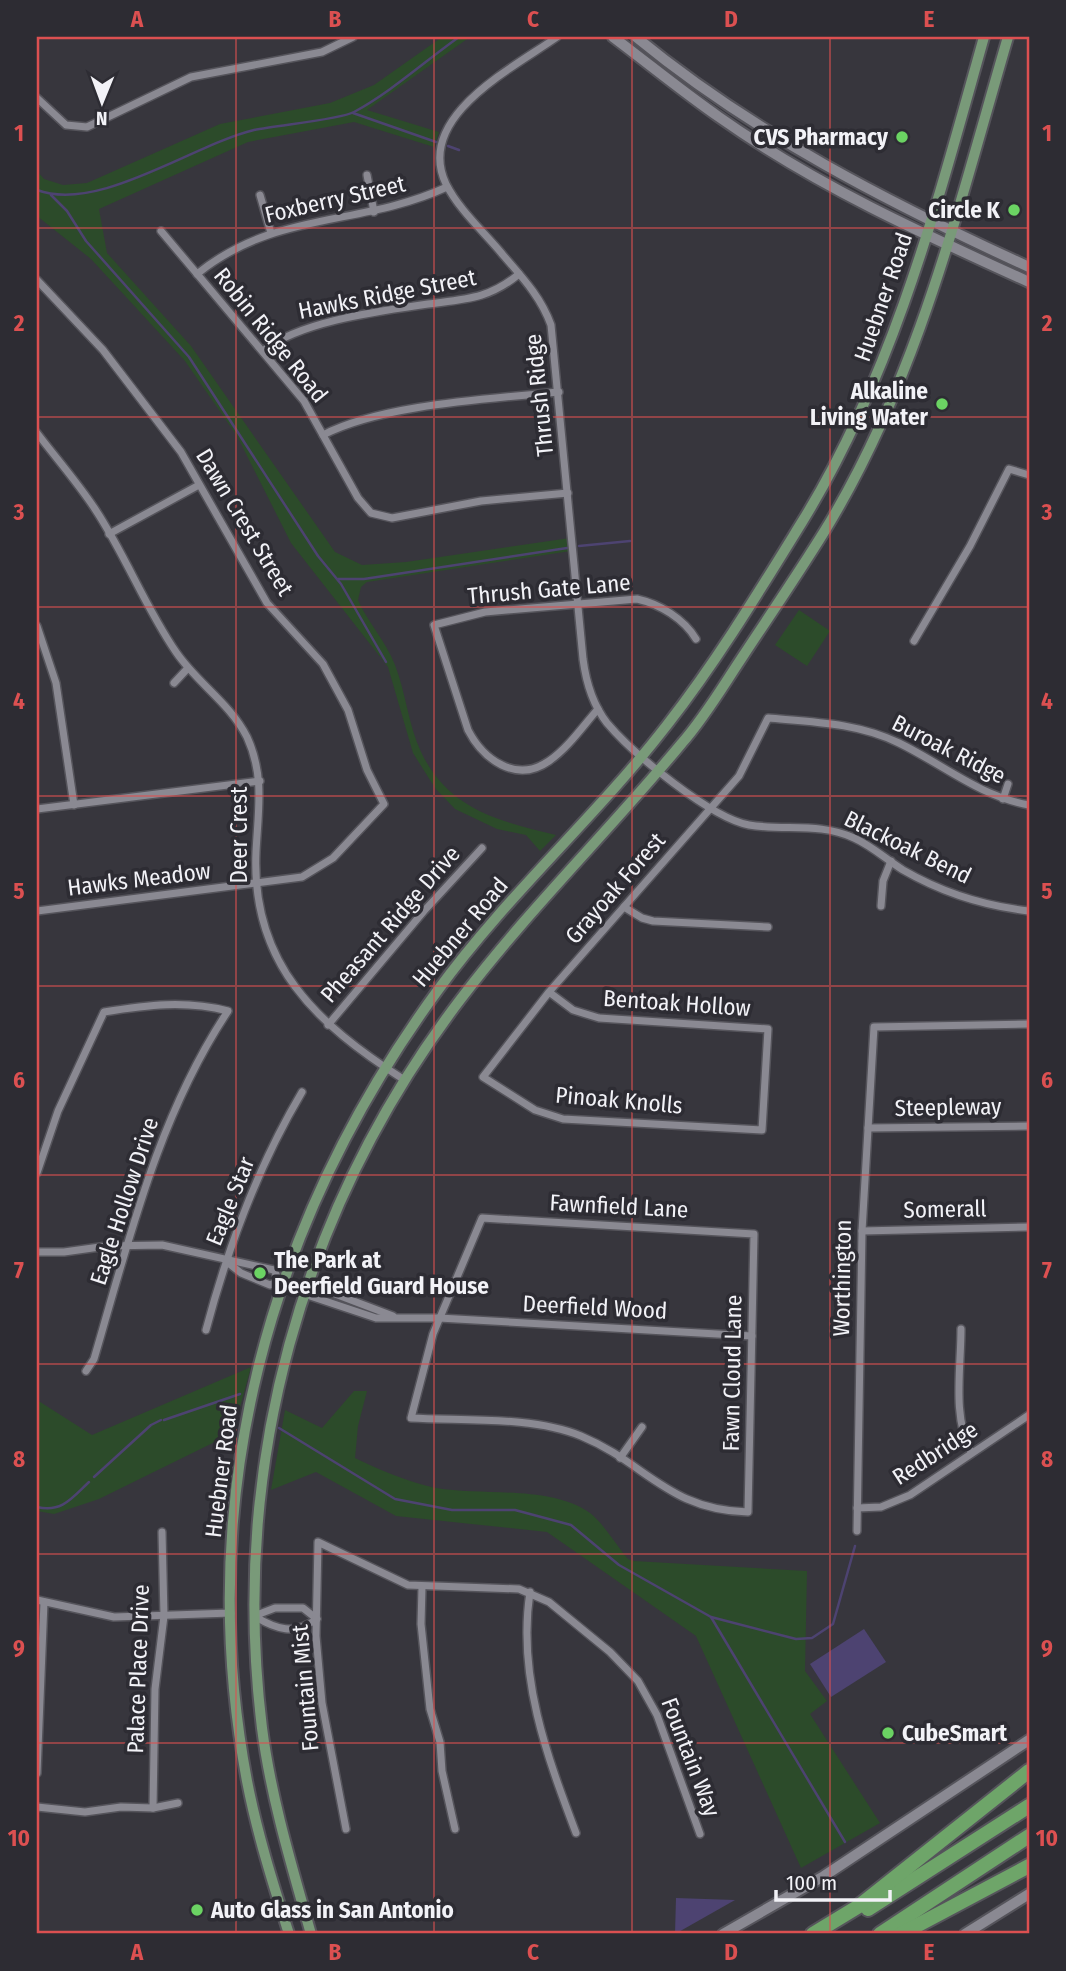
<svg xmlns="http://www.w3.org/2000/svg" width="1066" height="1971" font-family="'Fira Sans Condensed',sans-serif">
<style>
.green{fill:#2c4b2a}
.water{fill:#4d4371}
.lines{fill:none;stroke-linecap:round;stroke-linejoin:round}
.stream{stroke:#4d4371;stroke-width:2.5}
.minor-casing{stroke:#55545b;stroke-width:10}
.secondary-casing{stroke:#55545b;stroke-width:14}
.primary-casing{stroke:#55545b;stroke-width:14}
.motorway-casing{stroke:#55545b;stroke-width:18}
.minor{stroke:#8a8992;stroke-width:7}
.secondary{stroke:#8a8992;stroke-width:10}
.primary{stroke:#799a79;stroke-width:10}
.motorway{stroke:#6ea569;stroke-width:14}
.grid{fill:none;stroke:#dc5051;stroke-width:2;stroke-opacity:0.55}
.poi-dot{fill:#6bd363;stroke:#2d2c33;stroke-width:2.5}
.labels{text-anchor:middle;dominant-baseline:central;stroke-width:7;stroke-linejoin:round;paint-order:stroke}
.poi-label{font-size:23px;font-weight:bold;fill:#f2f2f7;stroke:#2d2c33;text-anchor:end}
.street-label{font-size:23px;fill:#f2f2f7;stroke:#2d2c33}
.neatline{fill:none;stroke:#dc5051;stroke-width:2.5}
.grid-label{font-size:23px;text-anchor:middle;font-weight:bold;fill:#dc5051}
</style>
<rect width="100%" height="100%" fill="#37363d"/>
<g class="green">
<path d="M442 37H470L367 110 439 132 434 147 354 122 248 142 99 209 107 253 191 346 335 552 362 565 406 562 570 538 571 551 367 582 361 587 358 600C368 623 386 641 395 665 406 693 408 724 421 752 449 810 499 821 556 835L540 851 526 835 497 829 455 809 435 788 413 753 388 667 291 543 237 436 185 361 91 259 37 216V171L44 179 63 185 87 183 220 124 330 103 374 85Z"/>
<path d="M799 610 830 631 807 666 775 645Z"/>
<path d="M251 1367 233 1433 99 1499 54 1514 37 1511V1400L92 1435Z"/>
<path d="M354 1391H367L358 1426 355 1458C380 1470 408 1482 436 1488 482 1496 551 1485 590 1513 604 1524 616 1545 628 1559L634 1561 807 1571 805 1671 827 1701 810 1714 880 1823 801 1868 696 1636 547 1532 396 1516 316 1472 271 1490 285 1410 322 1428Z"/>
</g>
<g class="water">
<path d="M864 1629 886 1662 831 1697 810 1664Z"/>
<path d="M676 1898 735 1900 675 1934Z"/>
</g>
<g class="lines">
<g class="stream">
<path d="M353 113 436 142"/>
<path d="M448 146 459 150"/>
<path d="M37 190C99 213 192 145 254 130 277 125 339 120 354 112 391 92 425 61 459 37"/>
<path d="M51 195 67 211 86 241 189 357 318 556 341 584 386 662"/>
<path d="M579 546 630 541"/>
<path d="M338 579H364L567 548"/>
<path d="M164 1420 240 1394"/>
<path d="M279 1428 395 1499 452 1510H515L571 1525 619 1565 711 1617 845 1842"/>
<path d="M94 1477 151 1425 161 1420"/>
<path d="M37 1507C62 1513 72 1498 89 1482"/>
<path d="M711 1617 796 1639 812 1638 833 1624 855 1546"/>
</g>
<defs>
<g id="minor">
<path d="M557 37C513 68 414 117 446 184 459 210 485 233 503 255 522 277 541 297 551 325L583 659C586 682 593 705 607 723 633 754 711 818 749 825 786 831 819 822 854 838 872 846 887 860 903 870 941 892 985 906 1029 911"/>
<path d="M37 98 66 125 87 127 191 77 322 52 353 37"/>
<path d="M367 175 374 212"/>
<path d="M260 195 271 233"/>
<path d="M161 231 304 401 358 498 371 513 392 518 481 501 568 493"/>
<path d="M197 274C276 210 360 227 447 187"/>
<path d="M37 280 103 350 181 452 267 603 323 664 348 710 367 770 384 804 333 858 302 877 37 911"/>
<path d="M263 351C300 321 380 311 428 304 466 299 489 299 519 274"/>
<path d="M37 433C56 458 78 483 95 509 125 554 145 607 176 652 197 683 230 703 247 737 265 776 258 811 256 852 251 964 317 1024 403 1079"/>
<path d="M323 435C383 404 491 399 559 392"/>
<path d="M109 534 199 485"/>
<path d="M37 626 56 683 74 805"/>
<path d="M914 641 970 546 1009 469 1029 475"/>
<path d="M174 683 188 668"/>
<path d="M598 709C583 726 568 748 549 761 516 784 483 759 468 730L434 625 485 612 637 599C660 604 684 619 696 639"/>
<path d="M1003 799 1008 784"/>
<path d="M37 809 260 781"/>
<path d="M881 906 883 881 891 861"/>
<path d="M624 907 642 918 653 921 768 927"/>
<path d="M549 992 573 1010 599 1018 768 1029 762 1130 563 1119 535 1110 483 1077 549 992 739 776 768 718C814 722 858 723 899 743 944 765 979 796 1029 805"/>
<path d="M328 1025 424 911 482 848"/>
<path d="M868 1128 1029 1126"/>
<path d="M37 1173 58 1111 104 1012C147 1005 185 1000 228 1011 158 1116 129 1240 94 1359L86 1371"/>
<path d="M482 1218 754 1234 748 1512C668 1510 646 1463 581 1436 533 1416 463 1421 411 1418L433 1334Z"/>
<path d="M862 1231 1029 1227"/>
<path d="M37 1252H64L107 1246 162 1245 274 1270 279 1281"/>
<path d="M227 1262 241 1273 270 1285 279 1281 305 1289 314 1286 393 1316"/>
<path d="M308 1290 310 1296 376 1318H439L752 1336"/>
<path d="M961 1329C961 1369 952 1416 971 1452"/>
<path d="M206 1330C228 1247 258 1166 302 1092"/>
<path d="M620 1458 642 1427"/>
<path d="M857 1508 881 1507 910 1495 1029 1415"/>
<path d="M857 1531 862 1231 874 1027 1029 1024"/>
<path d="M422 1587 421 1624 430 1709 440 1742 442 1771 455 1829"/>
<path d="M530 1592C517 1676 547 1756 576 1833"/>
<path d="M37 1600 114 1617 231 1613"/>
<path d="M275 1608H303L317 1619C294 1635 277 1630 254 1616Z"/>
<path d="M37 1773 44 1602"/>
<path d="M37 1807 85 1812 121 1807 153 1808 178 1803"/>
<path d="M153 1808 155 1689 164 1616 162 1532"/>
<path d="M346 1829 322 1703 316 1636 318 1542 408 1585 519 1589 549 1602 610 1652 638 1681 657 1715 700 1834"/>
</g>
<g id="secondary">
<path d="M613 37C649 64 683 92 719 117 815 185 923 234 1029 282"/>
<path d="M636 37C754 134 891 204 1029 267"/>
<path d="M723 1934 824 1876 1029 1740"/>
<path d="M965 1934 1029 1894"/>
</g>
<g id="primary">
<path d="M289 1934C273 1884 257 1833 247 1781 193 1496 269 1221 438 990 507 895 596 817 667 725 717 661 760 590 802 522 894 373 937 204 984 37"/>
<path d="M311 1934C292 1867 271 1798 262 1728 230 1467 301 1209 460 1000 528 910 610 830 682 743 705 717 723 686 743 656 770 615 798 574 824 532 918 379 958 208 1008 37"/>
</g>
<g id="motorway">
<path d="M868 1909 1029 1806"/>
<path d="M813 1934 859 1906 1029 1771"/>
<path d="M880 1934 1029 1836"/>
<path d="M901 1934 1029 1866"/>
</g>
</defs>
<use href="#minor" class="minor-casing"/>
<use href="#secondary" class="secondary-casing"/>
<use href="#primary" class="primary-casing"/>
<use href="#motorway" class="motorway-casing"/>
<use href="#minor" class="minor"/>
<use href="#secondary" class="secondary"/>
<use href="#primary" class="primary"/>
<use href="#motorway" class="motorway"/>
</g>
<path class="grid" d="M236 37V1934M434 37V1934M632 37V1934M830 37V1934M37 228H1029M37 417H1029M37 607H1029M37 796H1029M37 986H1029M37 1175H1029M37 1364H1029M37 1554H1029M37 1743H1029"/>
<g class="poi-dot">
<circle cx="902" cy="137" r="7"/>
<circle cx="1014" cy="210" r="7"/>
<circle cx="942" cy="404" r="7"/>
<circle cx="260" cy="1273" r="7"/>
<circle cx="888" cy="1733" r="7"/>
<circle cx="197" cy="1910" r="7"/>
</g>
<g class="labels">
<g class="poi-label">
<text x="888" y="137">CVS Pharmacy</text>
<text x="1000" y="210">Circle K</text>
<text x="928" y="391">Alkaline<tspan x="928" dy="26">Living Water</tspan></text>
<text x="274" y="1260" text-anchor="start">The Park at<tspan x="274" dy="26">Deerfield Guard House</tspan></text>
<text x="902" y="1733" text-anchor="start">CubeSmart</text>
<text x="211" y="1910" text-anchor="start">Auto Glass in San Antonio</text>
</g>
<g class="street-label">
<text transform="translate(335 199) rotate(-13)">Foxberry Street</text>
<text transform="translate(387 294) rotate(-11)">Hawks Ridge Street</text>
<text transform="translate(883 297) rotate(-71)">Huebner Road</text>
<text transform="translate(271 335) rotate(51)">Robin Ridge Road</text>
<text transform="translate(539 395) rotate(-96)">Thrush Ridge</text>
<text transform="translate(245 522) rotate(59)">Dawn Crest Street</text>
<text transform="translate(549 589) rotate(-5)">Thrush Gate Lane</text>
<text transform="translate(949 749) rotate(27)">Buroak Ridge</text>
<text transform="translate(239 835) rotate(-90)">Deer Crest</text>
<text transform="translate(908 847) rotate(26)">Blackoak Bend</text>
<text transform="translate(139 879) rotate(-7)">Hawks Meadow</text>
<text transform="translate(615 888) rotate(-49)">Grayoak Forest</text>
<text transform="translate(390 924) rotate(-49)">Pheasant Ridge Drive</text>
<text transform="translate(460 932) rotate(-50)">Huebner Road</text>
<text transform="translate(677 1003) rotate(4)">Bentoak Hollow</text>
<text transform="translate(619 1100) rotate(5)">Pinoak Knolls</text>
<text transform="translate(948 1107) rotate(-1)">Steepleway</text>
<text transform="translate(124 1201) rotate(-72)">Eagle Hollow Drive</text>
<text transform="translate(230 1201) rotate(-68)">Eagle Star</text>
<text transform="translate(619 1206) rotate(3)">Fawnfield Lane</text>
<text transform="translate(945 1209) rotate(-1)">Somerall</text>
<text transform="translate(842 1278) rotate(-89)">Worthington</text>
<text transform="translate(595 1307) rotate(3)">Deerfield Wood</text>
<text transform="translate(732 1373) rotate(-89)">Fawn Cloud Lane</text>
<text transform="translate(935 1453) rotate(-33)">Redbridge</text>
<text transform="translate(221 1471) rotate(-83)">Huebner Road</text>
<text transform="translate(138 1669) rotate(-88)">Palace Place Drive</text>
<text transform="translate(305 1688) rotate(-95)">Fountain Mist</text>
<text transform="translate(691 1757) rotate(69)">Fountain Way</text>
</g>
</g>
<rect width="1066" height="1971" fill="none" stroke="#2d2c33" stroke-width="77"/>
<g transform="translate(102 102) rotate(181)" stroke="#2d2c33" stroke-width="5" paint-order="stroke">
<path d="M0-5L12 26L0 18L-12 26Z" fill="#f2f2f7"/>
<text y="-10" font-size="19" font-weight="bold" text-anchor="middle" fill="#f2f2f7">N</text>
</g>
<path d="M776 1890v10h114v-10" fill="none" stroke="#f2f2f7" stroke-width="3.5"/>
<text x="786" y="1890" font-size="21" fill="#f2f2f7" stroke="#2d2c33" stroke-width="5" paint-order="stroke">100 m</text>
<rect x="38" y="38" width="990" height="1894" class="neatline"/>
<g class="grid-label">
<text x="137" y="27">A</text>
<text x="335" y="27">B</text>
<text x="533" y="27">C</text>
<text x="731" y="27">D</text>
<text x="929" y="27">E</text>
<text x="19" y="141">1</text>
<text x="1047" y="141">1</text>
<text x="19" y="331">2</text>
<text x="1047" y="331">2</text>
<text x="19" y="520">3</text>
<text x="1047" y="520">3</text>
<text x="19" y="709">4</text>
<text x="1047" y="709">4</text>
<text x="19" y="899">5</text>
<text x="1047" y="899">5</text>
<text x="19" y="1088">6</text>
<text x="1047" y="1088">6</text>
<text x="19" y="1278">7</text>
<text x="1047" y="1278">7</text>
<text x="19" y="1467">8</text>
<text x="1047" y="1467">8</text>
<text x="19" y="1656">9</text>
<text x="1047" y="1656">9</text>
<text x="19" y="1846">10</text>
<text x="1047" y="1846">10</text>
<text x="137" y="1960">A</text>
<text x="335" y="1960">B</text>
<text x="533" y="1960">C</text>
<text x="731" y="1960">D</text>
<text x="929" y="1960">E</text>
</g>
</svg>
